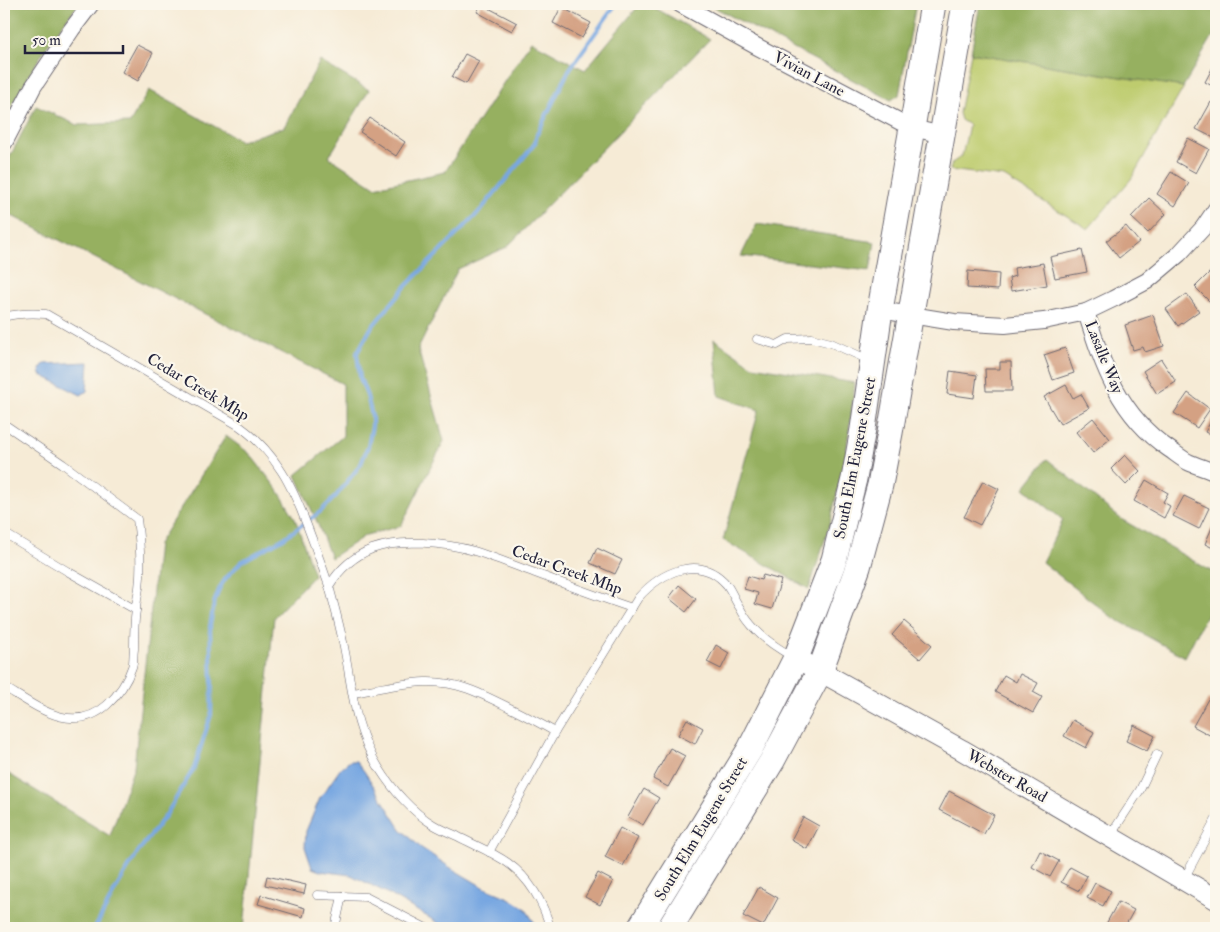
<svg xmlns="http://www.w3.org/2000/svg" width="1220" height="932" font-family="'IM FELL Double Pica',serif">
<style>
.green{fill:#becc6e;stroke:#707754}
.forest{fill:#96b061;stroke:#5c694e}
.water{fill:#78a7e1;stroke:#4d648e}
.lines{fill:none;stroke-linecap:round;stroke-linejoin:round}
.stream{stroke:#78a7e1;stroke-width:4}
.building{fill:#d4a183}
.service-casing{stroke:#6c6871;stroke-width:9}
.minor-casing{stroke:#6c6871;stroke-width:18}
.tertiary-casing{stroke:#6c6871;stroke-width:22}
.primary-casing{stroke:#6c6871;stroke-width:27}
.service{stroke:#fff;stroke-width:8}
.minor{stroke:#fff;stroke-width:16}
.tertiary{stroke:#fff;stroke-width:20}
.primary{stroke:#fff;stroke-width:25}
.labels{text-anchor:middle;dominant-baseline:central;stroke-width:4.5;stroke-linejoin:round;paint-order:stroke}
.street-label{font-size:16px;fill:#22223b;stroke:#fbf7ec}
</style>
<rect width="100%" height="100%" fill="#fbf7ec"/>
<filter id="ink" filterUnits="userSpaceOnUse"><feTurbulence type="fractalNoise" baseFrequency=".02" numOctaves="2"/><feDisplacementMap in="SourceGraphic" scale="10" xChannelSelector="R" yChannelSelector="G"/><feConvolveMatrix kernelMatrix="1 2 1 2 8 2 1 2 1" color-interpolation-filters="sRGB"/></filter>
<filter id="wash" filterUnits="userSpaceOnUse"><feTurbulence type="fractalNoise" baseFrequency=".0096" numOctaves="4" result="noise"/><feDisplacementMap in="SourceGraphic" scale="20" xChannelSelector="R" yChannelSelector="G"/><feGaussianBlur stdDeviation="1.12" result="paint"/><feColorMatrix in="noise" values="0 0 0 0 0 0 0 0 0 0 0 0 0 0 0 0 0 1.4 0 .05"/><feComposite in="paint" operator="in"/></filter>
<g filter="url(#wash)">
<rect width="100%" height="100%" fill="#f6ebd6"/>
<path class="green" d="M971 53 1184 87 1131 179 1088 229 1004 177 950 170 952 163 962 156 969 125 961 120 959 113Z"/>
<g class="forest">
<path d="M4 4H79C49 39 25 80 4 121Z"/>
<path d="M640 4H648L710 39 507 247 458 269 418 349 444 441 401 526 366 535 331 558 317 522 296 475 343 436V384L4 212V168L36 106 77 125 130 123 149 90 241 141 284 127 320 61 369 90 329 157 375 187 445 172 531 41 585 70Z"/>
<path d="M708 4H916L899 95 891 100Z"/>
<path d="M980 4H1216V31L1183 87 971 53Z"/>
<path d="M757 224 875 242 870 271 741 256Z"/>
<path d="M714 339 753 366 855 383 846 454 830 524 809 589 723 540 759 410 719 396Z"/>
<path d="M226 436 249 453 278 490 295 518 314 575 274 617 244 928H4V771L110 836 134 767 158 544Z"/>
<path d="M1047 459 1121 519 1216 574V596L1185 657 1112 617 1042 562 1063 520 1024 488Z"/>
</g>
<g class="water">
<path d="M89 362 87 391 81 395 41 375 40 369 44 364Z"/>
<path d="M350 761H356L364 771 401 829 420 847 451 868 483 887 509 898 525 908 536 925V928H450L440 924 385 892 351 875 320 871 312 868 305 847 306 831 320 798 341 768Z"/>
</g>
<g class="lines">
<path class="stream" d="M95 928 118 885 138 852 166 815 194 768 211 715 212 683 210 626 214 603 220 587 226 578 241 562 284 538 320 512 336 496 361 464 368 446 372 426V416L367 396 360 378 357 353 371 328 406 286 480 211 529 151 535 143 537 134 569 70 616 4"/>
</g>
<g id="blocks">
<g class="building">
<path d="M481 4 517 23 512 31 477 12Z"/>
<path d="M561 7 591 23 582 38 553 23Z"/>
<path d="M137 45 153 53 138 81 122 72Z"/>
<path d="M465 54 479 61 466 84 452 77Z"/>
<path d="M1216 61V88L1205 82Z"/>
<path d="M1211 102 1216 105V139L1196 129Z"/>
<path d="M370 118 405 142 396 156 360 132Z"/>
<path d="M1188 138 1209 149 1196 173 1176 162Z"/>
<path d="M1171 172 1189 183 1175 206 1157 194Z"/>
<path d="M1149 198 1166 214 1148 233 1131 217Z"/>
<path d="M1126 226 1139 242 1119 258 1106 241Z"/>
<path d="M1082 250 1087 272 1055 278 1050 257Z"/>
<path d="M1043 263 1047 285 1011 291 1009 278 1015 276 1014 268Z"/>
<path d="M1214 268 1216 270V296L1210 302 1195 287Z"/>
<path d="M968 271 999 274 998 290 967 288Z"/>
<path d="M1187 294 1199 311 1178 326 1166 309Z"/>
<path d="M1153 315 1164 346 1145 352 1143 347 1133 350 1125 325Z"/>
<path d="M1065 348 1074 373 1053 380 1044 355Z"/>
<path d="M1161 359 1176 382 1157 394 1143 371Z"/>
<path d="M1000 362H1011L1012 391H986L985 369H1000Z"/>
<path d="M950 371 977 375 974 398 947 394Z"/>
<path d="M1066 385 1073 398 1081 394 1089 408 1060 424 1044 397Z"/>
<path d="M1188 393 1210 409 1197 428 1174 413Z"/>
<path d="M1216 412V438L1205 432Z"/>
<path d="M1093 418 1110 439 1093 453 1076 432Z"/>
<path d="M1125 455 1140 471 1126 485 1111 469Z"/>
<path d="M1146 480 1168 493 1163 502 1170 506 1164 518 1134 501Z"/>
<path d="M983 481 999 489 980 525 964 517Z"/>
<path d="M1184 496 1209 508 1199 529 1173 516Z"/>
<path d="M1216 518V541L1213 548 1205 544Z"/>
<path d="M597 548 622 560 615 574 590 563Z"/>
<path d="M763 575 781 580 772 609 755 604 758 593 744 589 748 576 761 580Z"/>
<path d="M679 585 696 599 686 612 669 598Z"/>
<path d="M904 621 932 645 920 659 892 635Z"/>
<path d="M716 645 729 653 721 669 707 662Z"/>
<path d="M1020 674 1038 683 1033 692 1042 697 1033 713 995 692 1004 675 1016 682Z"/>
<path d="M1208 699 1216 703 1211 714 1216 716 1215 738 1193 726Z"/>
<path d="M687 719 703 728 695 744 678 735Z"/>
<path d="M1073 720 1094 732 1086 748 1064 736Z"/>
<path d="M1134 725 1155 736 1147 751 1126 741Z"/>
<path d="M670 748 685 756 668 787 653 779Z"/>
<path d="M644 789 659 798 643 825 628 817Z"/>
<path d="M949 791 994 815 984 834 939 810Z"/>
<path d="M803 817 819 826 807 849 791 840Z"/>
<path d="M620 828 638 838 623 866 605 857Z"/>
<path d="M1040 851 1059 861 1050 877 1032 867Z"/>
<path d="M1070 867 1087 876 1079 891 1061 882Z"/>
<path d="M598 873 613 881 600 905 585 897Z"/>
<path d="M267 876 306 885 304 894 265 885Z"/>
<path d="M1095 883 1111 891 1103 906 1087 898Z"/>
<path d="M759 887 778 898 763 926 743 916Z"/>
<path d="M261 895 305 908 303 917 258 904Z"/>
<path d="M1118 902 1134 910 1124 928H1109L1105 926Z"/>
</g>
</g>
</g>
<g filter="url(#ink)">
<use href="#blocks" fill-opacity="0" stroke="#6c6871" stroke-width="1"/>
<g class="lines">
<defs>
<g id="service">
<path d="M4 317C18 313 31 313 46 314L238 425C255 437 269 452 280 469 289 482 295 496 301 510 311 535 320 560 329 586"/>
<path d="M757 339 777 345 788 339 811 338 831 343 869 360"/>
<path d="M4 424 63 464 137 519C140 542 142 565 139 588 138 595 136 603 136 610 134 623 134 636 134 649 133 655 134 662 132 667 127 682 118 695 107 705 72 736 36 706 4 687"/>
<path d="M4 533 67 571 136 610"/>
<path d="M353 693C376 689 401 683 425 682 457 681 480 693 508 707 524 715 540 723 555 732"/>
<path d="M1110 836 1140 790 1157 754"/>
<path d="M489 852 555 732 638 598C661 572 700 553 727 585 732 592 735 601 740 608 744 616 750 624 756 630 766 641 779 649 793 657"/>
<path d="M1184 879 1216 819"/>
<path d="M317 895 366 897 426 928"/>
<path d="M335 928 342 896"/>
<path d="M550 928C544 903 529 878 508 863 493 852 474 845 457 836 450 833 441 829 434 825 412 812 392 789 379 768 355 731 353 694 345 652 341 630 335 608 329 586 339 570 354 556 372 549 400 538 446 543 474 551 494 557 515 566 535 573 567 585 599 597 632 608"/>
</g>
<g id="minor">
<path d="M680 4 756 46 912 128 943 135"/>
<path d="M4 143 33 87 72 29 91 4"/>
<path d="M880 310 954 322 1005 325 1044 321 1086 312 1113 299 1147 281 1179 254 1203 228 1216 209"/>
<path d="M1086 312C1103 366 1119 415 1169 449 1175 453 1181 458 1188 462 1197 466 1207 469 1216 473"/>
</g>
<path id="tertiary" d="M796 658 962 750 1216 899"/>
<g id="primary">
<path d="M640 928 750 749 796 658 834 560 854 479 863 429 880 310 912 128 933 4"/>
<path d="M670 928 772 761 820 671 858 567 880 485 890 433 965 4"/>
</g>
</defs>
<use href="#service" class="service-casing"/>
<use href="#minor" class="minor-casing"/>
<use href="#tertiary" class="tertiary-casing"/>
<use href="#primary" class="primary-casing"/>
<use href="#service" class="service"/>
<use href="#minor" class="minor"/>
<use href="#tertiary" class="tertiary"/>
<use href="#primary" class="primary"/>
</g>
</g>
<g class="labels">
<g class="street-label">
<text transform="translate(809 74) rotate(28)">Vivian Lane</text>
<text transform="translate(1104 357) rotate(68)">Lasalle Way</text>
<text transform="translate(198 387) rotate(31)">Cedar Creek Mhp</text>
<text transform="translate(855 458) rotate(-79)">South Elm Eugene Street</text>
<text transform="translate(567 570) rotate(20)">Cedar Creek Mhp</text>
<text transform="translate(1007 776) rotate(30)">Webster Road</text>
<text transform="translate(701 829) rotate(-59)">South Elm Eugene Street</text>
</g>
</g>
<rect width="1220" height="932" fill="none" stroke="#fbf7ec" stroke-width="20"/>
<path d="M25 45v8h98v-8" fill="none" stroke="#22223b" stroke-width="2.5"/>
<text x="32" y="45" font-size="15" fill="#22223b" stroke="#fbf7ec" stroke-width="4" paint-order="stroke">50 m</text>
</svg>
